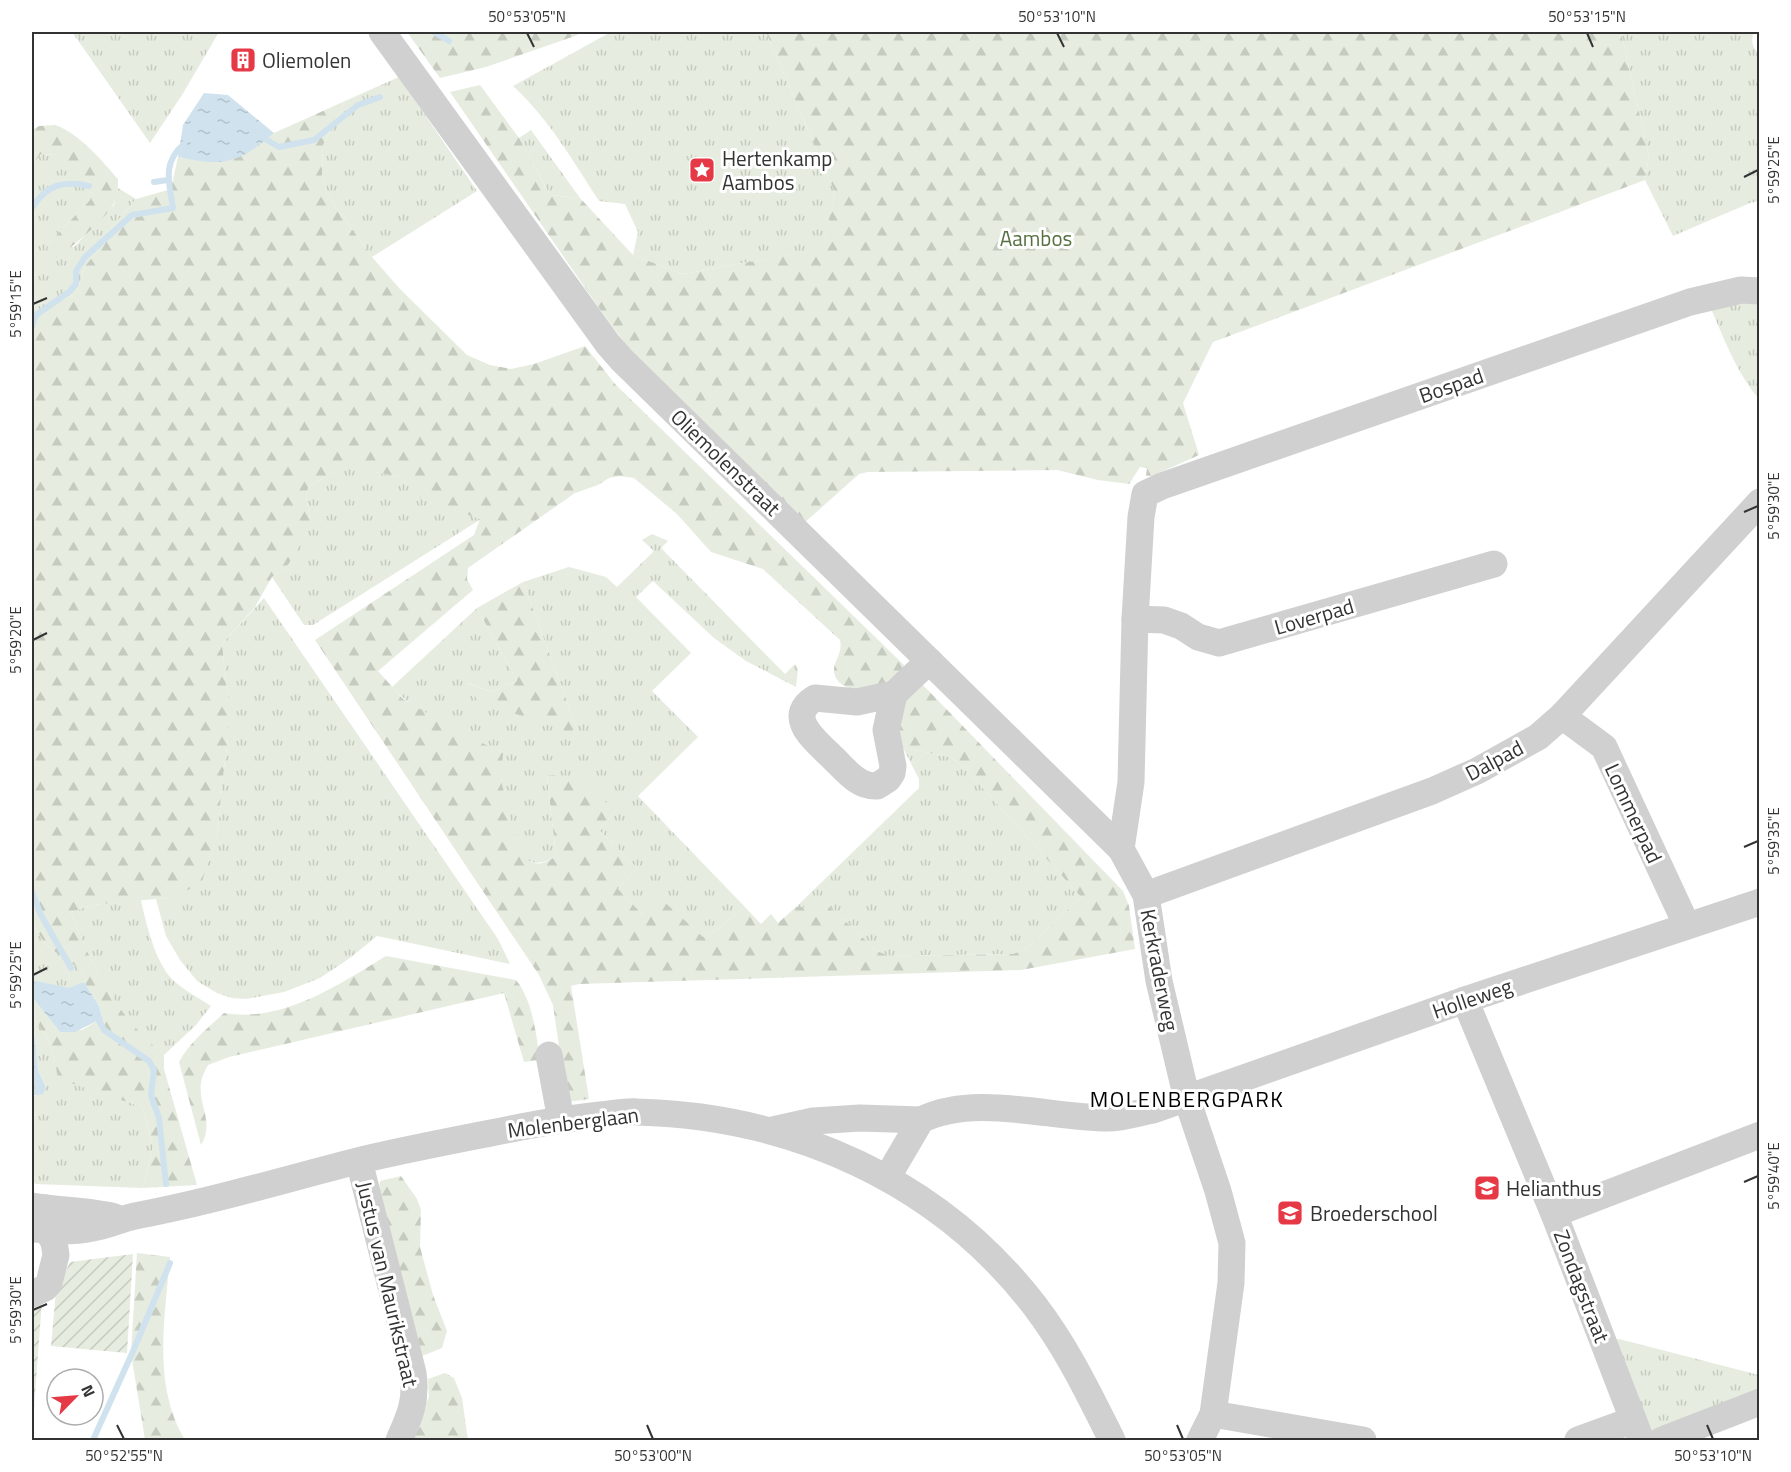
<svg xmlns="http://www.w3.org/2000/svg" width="1791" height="1472" font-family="'Titillium Web',sans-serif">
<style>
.grass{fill:url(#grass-tufts)}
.forest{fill:url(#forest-firs)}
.garden{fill:url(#garden-furrows)}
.water{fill:url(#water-ripples)}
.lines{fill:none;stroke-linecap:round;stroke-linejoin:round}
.stream{stroke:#cfe2ee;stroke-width:6}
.minor{stroke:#d0d0d0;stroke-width:27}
.ticks{fill:none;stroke:#333;stroke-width:2}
.labels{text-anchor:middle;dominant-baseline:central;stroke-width:6;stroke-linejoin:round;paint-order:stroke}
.poi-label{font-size:21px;fill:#333;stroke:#fff;text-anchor:start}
.park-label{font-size:21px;fill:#56703f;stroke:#fff}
.street-label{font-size:21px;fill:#333;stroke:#fff}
.neighbourhood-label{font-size:22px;letter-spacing:1.5px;fill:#000;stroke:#fff}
.neatline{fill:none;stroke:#333;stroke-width:2}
.ticks-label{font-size:15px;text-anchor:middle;fill:#333}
</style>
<defs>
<pattern id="grass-tufts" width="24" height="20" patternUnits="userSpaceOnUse" patternTransform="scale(1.5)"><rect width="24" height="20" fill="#e6ecdf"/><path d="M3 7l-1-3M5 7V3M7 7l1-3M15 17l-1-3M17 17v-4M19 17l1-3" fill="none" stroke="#c6cbc0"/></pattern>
<pattern id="forest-firs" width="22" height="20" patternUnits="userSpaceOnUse" patternTransform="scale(1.5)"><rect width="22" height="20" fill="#e6ecdf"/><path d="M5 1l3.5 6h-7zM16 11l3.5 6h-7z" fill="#c6cbc0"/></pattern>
<pattern id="garden-furrows" width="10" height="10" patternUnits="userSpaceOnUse" patternTransform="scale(1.5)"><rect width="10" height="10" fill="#e6ecdf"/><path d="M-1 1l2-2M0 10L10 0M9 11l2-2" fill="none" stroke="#c6cbc0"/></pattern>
<pattern id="water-ripples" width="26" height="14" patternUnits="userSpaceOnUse" patternTransform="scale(1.5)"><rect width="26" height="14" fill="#cfe2ee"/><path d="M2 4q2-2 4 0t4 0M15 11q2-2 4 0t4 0" fill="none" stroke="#b2c2cd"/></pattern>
</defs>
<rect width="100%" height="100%" fill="#fff"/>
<g class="grass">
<path d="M72 32H219L182 95 150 143Z"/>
<path d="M611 32H766L835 193 823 245 815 250 683 274 633 255 638 232 625 204 599 201C573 161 549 119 513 86Z"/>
<path d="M1621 32H1754C1750 41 1753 48 1760 55L1759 201 1750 203 1673 236 1645 180 1649 156Z"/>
<path d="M399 77 477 191 372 257 327 194 322 175 323 145 345 101Z"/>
<path d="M531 130 580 198 550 195 519 138Z"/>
<path d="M41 154 63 155 89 182 92 189 90 200 48 244 74 247 114 205 118 188 136 199 108 232 96 253 85 266 77 293 48 307 32 321V165Z"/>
<path d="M1759 300V399C1736 372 1723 336 1709 304Z"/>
<path d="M352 464C369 474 382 471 399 478 409 483 414 495 424 500L481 519 313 625H304L272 577 286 568 310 519 306 497 308 488 332 472Z"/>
<path d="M652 534 668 541 661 548 785 674 795 664 798 669 796 687 746 661 714 638 653 581 636 597 691 653 652 691 698 737 638 796 745 907 711 934 703 937 660 899 642 914 618 889 637 868 599 830 615 812 547 777 556 856C548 862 535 866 525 859 517 853 502 790 501 777 501 770 502 761 503 753 468 737 418 716 392 687L477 608 517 681 491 692 468 683 478 700 577 729 523 582 569 567 606 577 617 587 654 551 642 540Z"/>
<path d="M264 598 498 939 510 964 377 936 350 958 320 978 284 992 246 999 232 998 217 993 197 981 180 960 166 936 156 899 166 898 201 884 218 831 222 784 228 739V700L222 644Z"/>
<path d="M903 748 951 757 965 768 1081 897 1026 949 1013 954 889 956 877 951 830 907H796L919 788V779Z"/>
<path d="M141 900C146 924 155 961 172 979 183 990 199 998 211 1006L196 1025 164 1055C127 1025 107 993 87 951 82 938 75 926 71 912L92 905Z"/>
<path d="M32 922C36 929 40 937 45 943 58 957 76 961 86 979 74 997 48 983 32 980Z"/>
<path d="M32 996 35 1020 49 1041 59 1078 142 1107 153 1146 143 1188 35 1184 32 1178V1096H35L46 1088 38 1070 35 1038 32 1033Z"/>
<path d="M1619 1339 1759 1375V1394L1655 1431H1649L1610 1341Z"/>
</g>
<g class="forest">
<path d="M407 32H582L575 36 486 67 440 78Z"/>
<path d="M766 32H1621L1649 156 1645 180 1213 342 1183 403 1199 455 1152 476H1146L1147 468 1140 467 1129 484 1098 480 1057 470 868 472 859 474 802 525 659 389 599 308 450 92 480 85 519 138 550 195 580 198 633 255 683 274 814 250 823 244 835 193Z"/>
<path d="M345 101 323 145 322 175 327 194 372 257 399 288 467 355 490 365 511 369 534 364 585 346 615 384 906 667C889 681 868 699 846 687 840 684 835 679 834 672 833 661 843 654 840 640L763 569 711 552 677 514 634 478 620 476 609 478 598 485 575 493 468 568 467 579 473 590 378 671 403 699 455 730 503 753C503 761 501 770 501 777 502 788 506 799 509 810 514 834 521 882 556 856L547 776 553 775 589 785 615 812 599 830 637 868 618 889 642 914 660 898 703 937 711 934 745 907 761 924 771 914 778 923 796 907H830L877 951 889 956 1013 954 1026 949 1081 897 965 768 951 757 903 748 891 715 919 681 1123 891 1129 906 1135 949 1021 970 579 984 571 986 589 1099 567 1102 553 1005 539 975 315 640 474 535 480 519 424 500C413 495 409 483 399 478 382 471 369 474 352 465L332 472 308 488 306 497 310 519 307 534 286 568 272 577 255 607 222 644 228 700V739L222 784 218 831 201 885 166 898 92 905 71 912C75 926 82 938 87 951 107 993 128 1025 164 1055V1069L197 1185 143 1188 153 1146 142 1107 59 1079 49 1041 35 1020 32 997 60 1032 82 1030 99 1020H103L99 1006 84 982 86 979C76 961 58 957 45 943 40 937 36 929 32 922V321L48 307 77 293 85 266 96 253 108 232 136 199 171 189 178 157 203 161 257 146 274 133Z"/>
<path d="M55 125C78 132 103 162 118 179 118 187 118 196 114 203 108 217 65 255 50 261L47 256 48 244 90 200 92 189 89 182 62 155 41 154 32 165V130L39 126Z"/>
<path d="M523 582 577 729 568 732 478 701 467 683 491 692 517 681 477 608Z"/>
<path d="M386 956 516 980C533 1001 536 1034 540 1060L524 1062 504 993 229 1057 208 1065C206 1069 203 1074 202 1078 195 1103 216 1120 201 1145L179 1062C189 1043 208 1028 224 1013 283 1023 338 985 386 956Z"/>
<path d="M401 1176 417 1199 421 1210 420 1247 433 1295 447 1331 442 1348 422 1356 379 1189 380 1181Z"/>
<path d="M137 1253 170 1257C165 1317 152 1385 185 1440H145L131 1353Z"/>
<path d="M445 1373 454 1378 462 1398 468 1440H407L429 1397 428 1379Z"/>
</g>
<g class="garden">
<path d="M133 1254 127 1353 51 1346 56 1291 70 1262Z"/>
<path d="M42 1300 34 1409H32V1307Z"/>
</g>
<g class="water">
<path d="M204 93 228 95 274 133C262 143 246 157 230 160 214 165 194 160 178 157L183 125Z"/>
<path d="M32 980 69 988 84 982 99 1006 103 1020H99L75 1032H60L32 997Z"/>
<path d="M32 1033 35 1038 38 1070 46 1088 43 1094 32 1096Z"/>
</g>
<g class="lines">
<g class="stream">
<path d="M434 32 449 41"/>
<path d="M260 136 279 147 314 140 358 105 380 97"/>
<path d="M154 182 168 180"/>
<path d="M32 208C46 185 63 180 89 186"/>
<path d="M32 326 36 315 69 292 76 284V271L85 257 132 215 173 208C169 183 162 162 184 144"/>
<path d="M32 892 41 915 71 968"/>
<path d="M95 1013 104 1030 149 1061 154 1070 151 1095 159 1118 166 1184"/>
<path d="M93 1440 134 1349 170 1263"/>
</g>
<g class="minor">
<path d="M382 32 608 344 622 360 1121 849"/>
<path d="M1135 619 1164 620 1181 626 1198 637 1219 643 1494 564"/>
<path d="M894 694 886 730 893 766 892 773 888 779 877 786C857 787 845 769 832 757 816 741 784 717 815 698L857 702 894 694 929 661"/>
<path d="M1562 716 1604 747 1687 926"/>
<path d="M1146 895 1432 791 1477 771 1538 737 1562 716 1760 502"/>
<path d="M1465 1000 1554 1214 1641 1440"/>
<path d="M549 1055 561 1120"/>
<path d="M773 1130 813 1121 860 1118 921 1120"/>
<path d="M359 1161 413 1373C417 1400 410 1416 399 1440"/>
<path d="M887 1178 921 1120C975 1093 1049 1118 1108 1118 1122 1118 1138 1113 1153 1110L1465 1000 1760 902"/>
<path d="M32 1206C60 1211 88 1210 115 1217"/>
<path d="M1554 1214 1760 1135"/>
<path d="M32 1229C52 1230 73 1233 93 1228 107 1226 121 1219 135 1216 210 1202 283 1180 357 1161 411 1148 466 1138 521 1127 547 1122 574 1118 600 1115 613 1114 625 1111 637 1112 793 1116 939 1181 1035 1306 1067 1348 1089 1394 1112 1440"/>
<path d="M32 1294 45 1288 49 1283 56 1255 54 1242 47 1230 46 1208"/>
<path d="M1213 1414 1363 1440"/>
<path d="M1200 1440 1213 1414 1231 1283 1232 1243 1218 1191 1187 1099 1159 981 1146 895 1121 849 1131 782 1135 619 1141 517 1145 494 1162 486 1690 302 1741 290 1760 291"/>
<path d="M1578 1440 1633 1420"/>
<path d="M1662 1440 1760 1402"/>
</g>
</g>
<path class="ticks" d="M527 33 534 47M1057 33 1064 47M1587 33 1593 47M1744 177 1758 170M33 304 47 298M1744 512 1758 506M33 640 47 633M1744 847 1758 841M33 975 47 968M1744 1182 1758 1176M33 1310 47 1304M117 1425 124 1439M647 1425 653 1439M1177 1425 1183 1439M1707 1425 1713 1439"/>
<defs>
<symbol id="building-square" viewBox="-11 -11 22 22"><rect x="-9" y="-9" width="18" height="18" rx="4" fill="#e63946" stroke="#fff"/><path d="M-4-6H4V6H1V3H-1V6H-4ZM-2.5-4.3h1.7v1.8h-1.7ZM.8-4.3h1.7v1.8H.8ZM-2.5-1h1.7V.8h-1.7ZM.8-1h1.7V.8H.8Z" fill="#fff"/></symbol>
<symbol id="sight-square" viewBox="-11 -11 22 22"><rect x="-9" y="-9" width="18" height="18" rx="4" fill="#e63946" stroke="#fff"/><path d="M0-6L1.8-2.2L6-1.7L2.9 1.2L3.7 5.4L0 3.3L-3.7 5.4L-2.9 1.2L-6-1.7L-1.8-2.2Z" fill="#fff"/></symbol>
<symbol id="school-square" viewBox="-11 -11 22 22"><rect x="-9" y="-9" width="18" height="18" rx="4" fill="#e63946" stroke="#fff"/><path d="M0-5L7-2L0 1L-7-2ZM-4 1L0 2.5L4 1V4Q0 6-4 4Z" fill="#fff"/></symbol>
</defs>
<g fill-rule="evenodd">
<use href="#building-square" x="228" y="45" width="30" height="30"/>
<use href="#sight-square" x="687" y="155" width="30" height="30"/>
<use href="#school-square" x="1472" y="1173" width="30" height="30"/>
<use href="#school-square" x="1275" y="1198" width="30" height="30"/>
</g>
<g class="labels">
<g class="poi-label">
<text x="262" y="60">Oliemolen</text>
<text x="722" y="158">Hertenkamp<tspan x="722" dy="24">Aambos</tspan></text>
<text x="1506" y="1188">Helianthus</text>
<text x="1310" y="1213">Broederschool</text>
</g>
<g class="park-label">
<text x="1036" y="238">Aambos</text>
</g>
<g class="street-label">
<text transform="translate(1451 385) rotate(-19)">Bospad</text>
<text transform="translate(726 462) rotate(44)">Oliemolenstraat</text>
<text transform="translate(1314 616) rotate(-16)">Loverpad</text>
<text transform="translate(1494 760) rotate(-28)">Dalpad</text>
<text transform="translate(1634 813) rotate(65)">Lommerpad</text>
<text transform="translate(1160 970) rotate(79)">Kerkraderweg</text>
<text transform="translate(1472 998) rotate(-19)">Holleweg</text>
<text transform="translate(573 1122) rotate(-7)">Molenberglaan</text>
<text transform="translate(388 1284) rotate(77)">Justus van Maurikstraat</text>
<text transform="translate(1582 1286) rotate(69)">Zondagstraat</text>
</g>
<g class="neighbourhood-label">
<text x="1187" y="1099">MOLENBERGPARK</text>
</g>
</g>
<rect width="1791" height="1472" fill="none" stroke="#ffffff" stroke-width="66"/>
<g transform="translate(75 1397) rotate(65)"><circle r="28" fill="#ffffff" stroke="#adadad" stroke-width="1.5"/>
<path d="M0-4.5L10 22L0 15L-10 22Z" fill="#e63946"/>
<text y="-9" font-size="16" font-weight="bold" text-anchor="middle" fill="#333333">N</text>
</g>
<rect x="33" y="33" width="1725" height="1406" class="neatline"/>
<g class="ticks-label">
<text x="527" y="22">50°53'05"N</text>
<text x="1057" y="22">50°53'10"N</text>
<text x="1587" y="22">50°53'15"N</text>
<text transform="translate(1774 170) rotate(-90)" y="5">5°59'25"E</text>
<text transform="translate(16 304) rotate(-90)" y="5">5°59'15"E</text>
<text transform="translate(1774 506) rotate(-90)" y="5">5°59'30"E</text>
<text transform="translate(16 640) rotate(-90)" y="5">5°59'20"E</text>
<text transform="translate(1774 841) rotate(-90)" y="5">5°59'35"E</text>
<text transform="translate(16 975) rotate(-90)" y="5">5°59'25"E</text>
<text transform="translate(1774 1176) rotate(-90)" y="5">5°59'40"E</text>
<text transform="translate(16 1310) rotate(-90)" y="5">5°59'30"E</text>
<text x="124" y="1461">50°52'55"N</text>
<text x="653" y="1461">50°53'00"N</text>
<text x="1183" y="1461">50°53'05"N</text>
<text x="1713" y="1461">50°53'10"N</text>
</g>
</svg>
